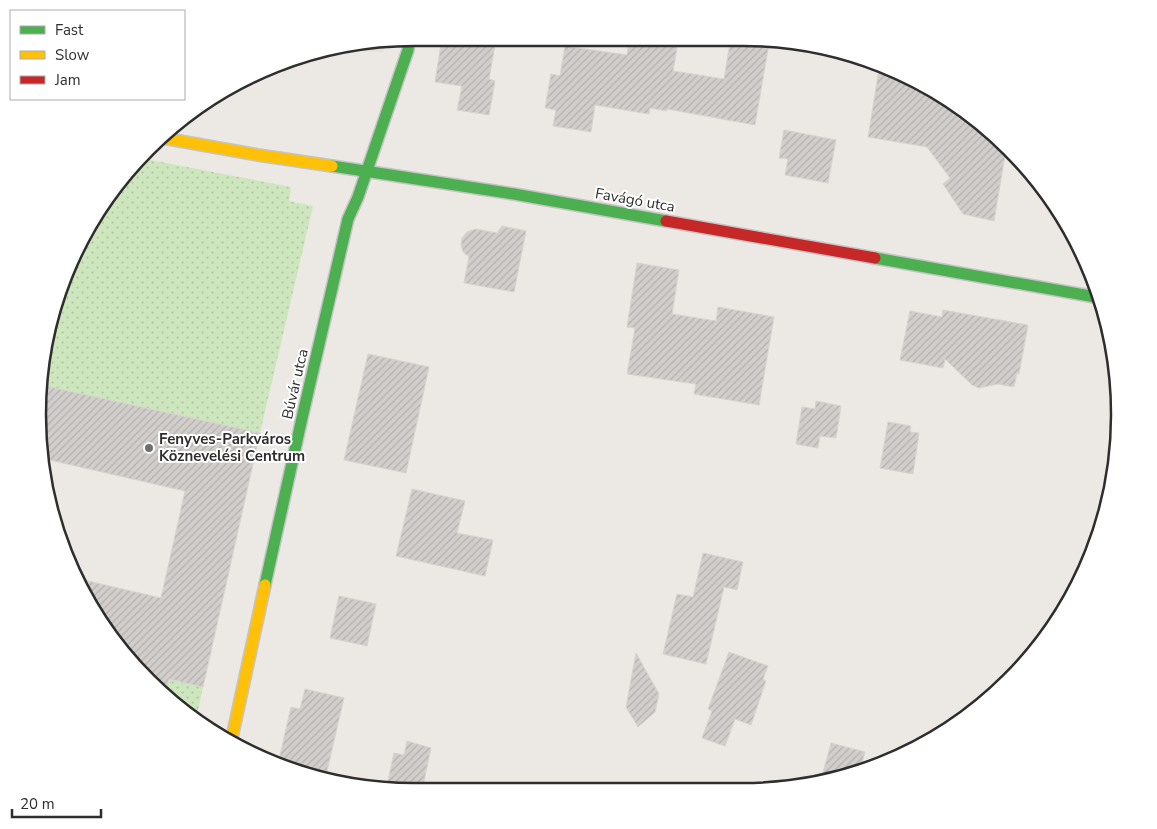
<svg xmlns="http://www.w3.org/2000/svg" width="1157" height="829" font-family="'Nunito Sans',sans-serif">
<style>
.education{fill:#e6e0d3}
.grass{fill:url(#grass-dots)}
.building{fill:url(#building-hatch);stroke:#d7d4d0}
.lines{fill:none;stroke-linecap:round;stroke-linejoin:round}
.fast-casing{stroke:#c5c4c5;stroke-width:14}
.slow-casing{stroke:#c5c4c5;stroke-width:14}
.jam-casing{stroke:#c5c4c5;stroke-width:14}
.fast{stroke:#4caf50;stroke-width:11}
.slow{stroke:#ffc107;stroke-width:11}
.jam{stroke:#c62828;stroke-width:11}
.poi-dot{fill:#706f6e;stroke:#fff;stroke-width:2}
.labels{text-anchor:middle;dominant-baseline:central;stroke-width:4;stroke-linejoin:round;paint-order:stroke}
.street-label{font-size:15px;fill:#2e2e2e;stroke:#fff}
.poi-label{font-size:15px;font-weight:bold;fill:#2e2e2e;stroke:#fff;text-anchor:start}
.rim{fill:none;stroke:#2e2e2e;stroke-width:2.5}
</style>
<defs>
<pattern id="grass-dots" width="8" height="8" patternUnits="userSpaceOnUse" patternTransform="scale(1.25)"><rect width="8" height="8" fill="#cee6be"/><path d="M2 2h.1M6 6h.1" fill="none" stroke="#b1c6a4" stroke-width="1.8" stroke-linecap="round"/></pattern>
<pattern id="building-hatch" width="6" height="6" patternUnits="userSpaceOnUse" patternTransform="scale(1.25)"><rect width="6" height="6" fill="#d1cecb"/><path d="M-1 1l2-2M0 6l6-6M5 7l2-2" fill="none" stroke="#b4b1af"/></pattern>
</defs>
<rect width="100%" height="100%" fill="#ece8e4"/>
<path class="education" d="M386 41 383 52 363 51 345 47Z"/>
<g class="grass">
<path d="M140 158 291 187 289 201 313 206 260 433 41 385V365L76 248 116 189 125 190 130 167Z"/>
<path d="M141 673 203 687 196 720 185 713Z"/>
</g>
<g class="building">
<path d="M442 38 496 39 489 79 495 81 489 115 457 110 462 86 435 82Z"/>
<path d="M629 41 678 42 673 71 724 79 730 43 769 44 755 125 667 109V111L650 108 649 114 595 105 591 132 553 126 556 110 545 108 551 74 560 76 565 46 627 55Z"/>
<path d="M879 69 931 88 1006 149 994 221 963 214 943 184 950 178 927 147 868 137Z"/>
<path d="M784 130 836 140 828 183 785 175 788 159 779 158Z"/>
<path d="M502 226 526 231 514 292 464 283 469 257 463 252 461 245 462 238 467 232 476 229 497 233Z"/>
<path d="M637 263 679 270 672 314 716 321 718 307 774 317 759 405 694 394 696 384 627 374 635 328 627 327Z"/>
<path d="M943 310 1028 325 1019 374 1017 373 1014 387 998 384 979 388 972 385 945 359 943 368 900 360 910 311 942 317Z"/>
<path d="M368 354 429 367 406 473 344 460Z"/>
<path d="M41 385 260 433 203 687 169 679 165 695 131 663 76 581 75 578 161 598 185 491 41 458Z"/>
<path d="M816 401 841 406 836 438 820 436 818 448 796 444 802 407 815 409Z"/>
<path d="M888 422 911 426 910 432 919 433 913 474 880 468Z"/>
<path d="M412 489 465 501 457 533 493 540 485 576 396 556Z"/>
<path d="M703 553 743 562 737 590 724 587 706 664 663 654 677 594 693 597Z"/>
<path d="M339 596 376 604 367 646 330 638Z"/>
<path d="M729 652 768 666 763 679 766 681 751 725 735 719 725 746 702 738 712 711 708 709Z"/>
<path d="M636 653 659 694 655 712 638 727 626 707Z"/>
<path d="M305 689 344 698 325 780 317 779 278 764 291 707 300 709Z"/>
<path d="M407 741 431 748 422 791 386 790 394 753 404 755Z"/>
<path d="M831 743 865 752 860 770 821 780Z"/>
</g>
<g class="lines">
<defs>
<g id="fast">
<path d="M332 166 514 194 666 221"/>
<path d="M875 258 1101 298"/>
<path d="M265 585 302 418 348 219 358 197 408 50 410 38"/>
</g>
<g id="slow">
<path d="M163 138 258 155 332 166"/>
<path d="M231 742 265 585"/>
</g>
<path id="jam" d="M666 221 875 258"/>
</defs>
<use href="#fast" class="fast-casing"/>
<use href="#slow" class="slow-casing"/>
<use href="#jam" class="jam-casing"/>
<use href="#fast" class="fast"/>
<use href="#slow" class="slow"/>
<use href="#jam" class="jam"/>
</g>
<circle class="poi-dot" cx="149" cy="448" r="5"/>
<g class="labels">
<g class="street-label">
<text transform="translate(635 200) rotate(10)">Favágó utca</text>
<text transform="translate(295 384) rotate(-77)">Búvár utca</text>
</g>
<g class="poi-label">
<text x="159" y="439">Fenyves-Parkváros<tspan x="159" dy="17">Köznevelési Centrum</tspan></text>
</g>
</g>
<path d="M0 0H1157V829H0ZM414 46H743A368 368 0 0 1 1111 414V415A368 368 0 0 1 743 783H414A368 368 0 0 1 46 415V414A368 368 0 0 1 414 46Z" fill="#fff" fill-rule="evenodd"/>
<path class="rim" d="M414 46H743A368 368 0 0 1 1111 414V415A368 368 0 0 1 743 783H414A368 368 0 0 1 46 415V414A368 368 0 0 1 414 46Z"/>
<rect x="10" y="10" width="175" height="90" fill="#ffffff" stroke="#ababab"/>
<rect x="20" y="26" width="25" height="8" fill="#4caf50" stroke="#ababab"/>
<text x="55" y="35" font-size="15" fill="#2e2e2e">Fast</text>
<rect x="20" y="51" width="25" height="8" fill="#ffc107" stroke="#ababab"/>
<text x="55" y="60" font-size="15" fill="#2e2e2e">Slow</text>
<rect x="20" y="76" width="25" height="8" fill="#c62828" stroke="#ababab"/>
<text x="55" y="85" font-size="15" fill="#2e2e2e">Jam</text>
<path d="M12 809v8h89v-8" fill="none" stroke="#2e2e2e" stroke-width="2.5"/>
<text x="20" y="809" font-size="15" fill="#2e2e2e" stroke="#ffffff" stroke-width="4" paint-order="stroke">20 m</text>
</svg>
